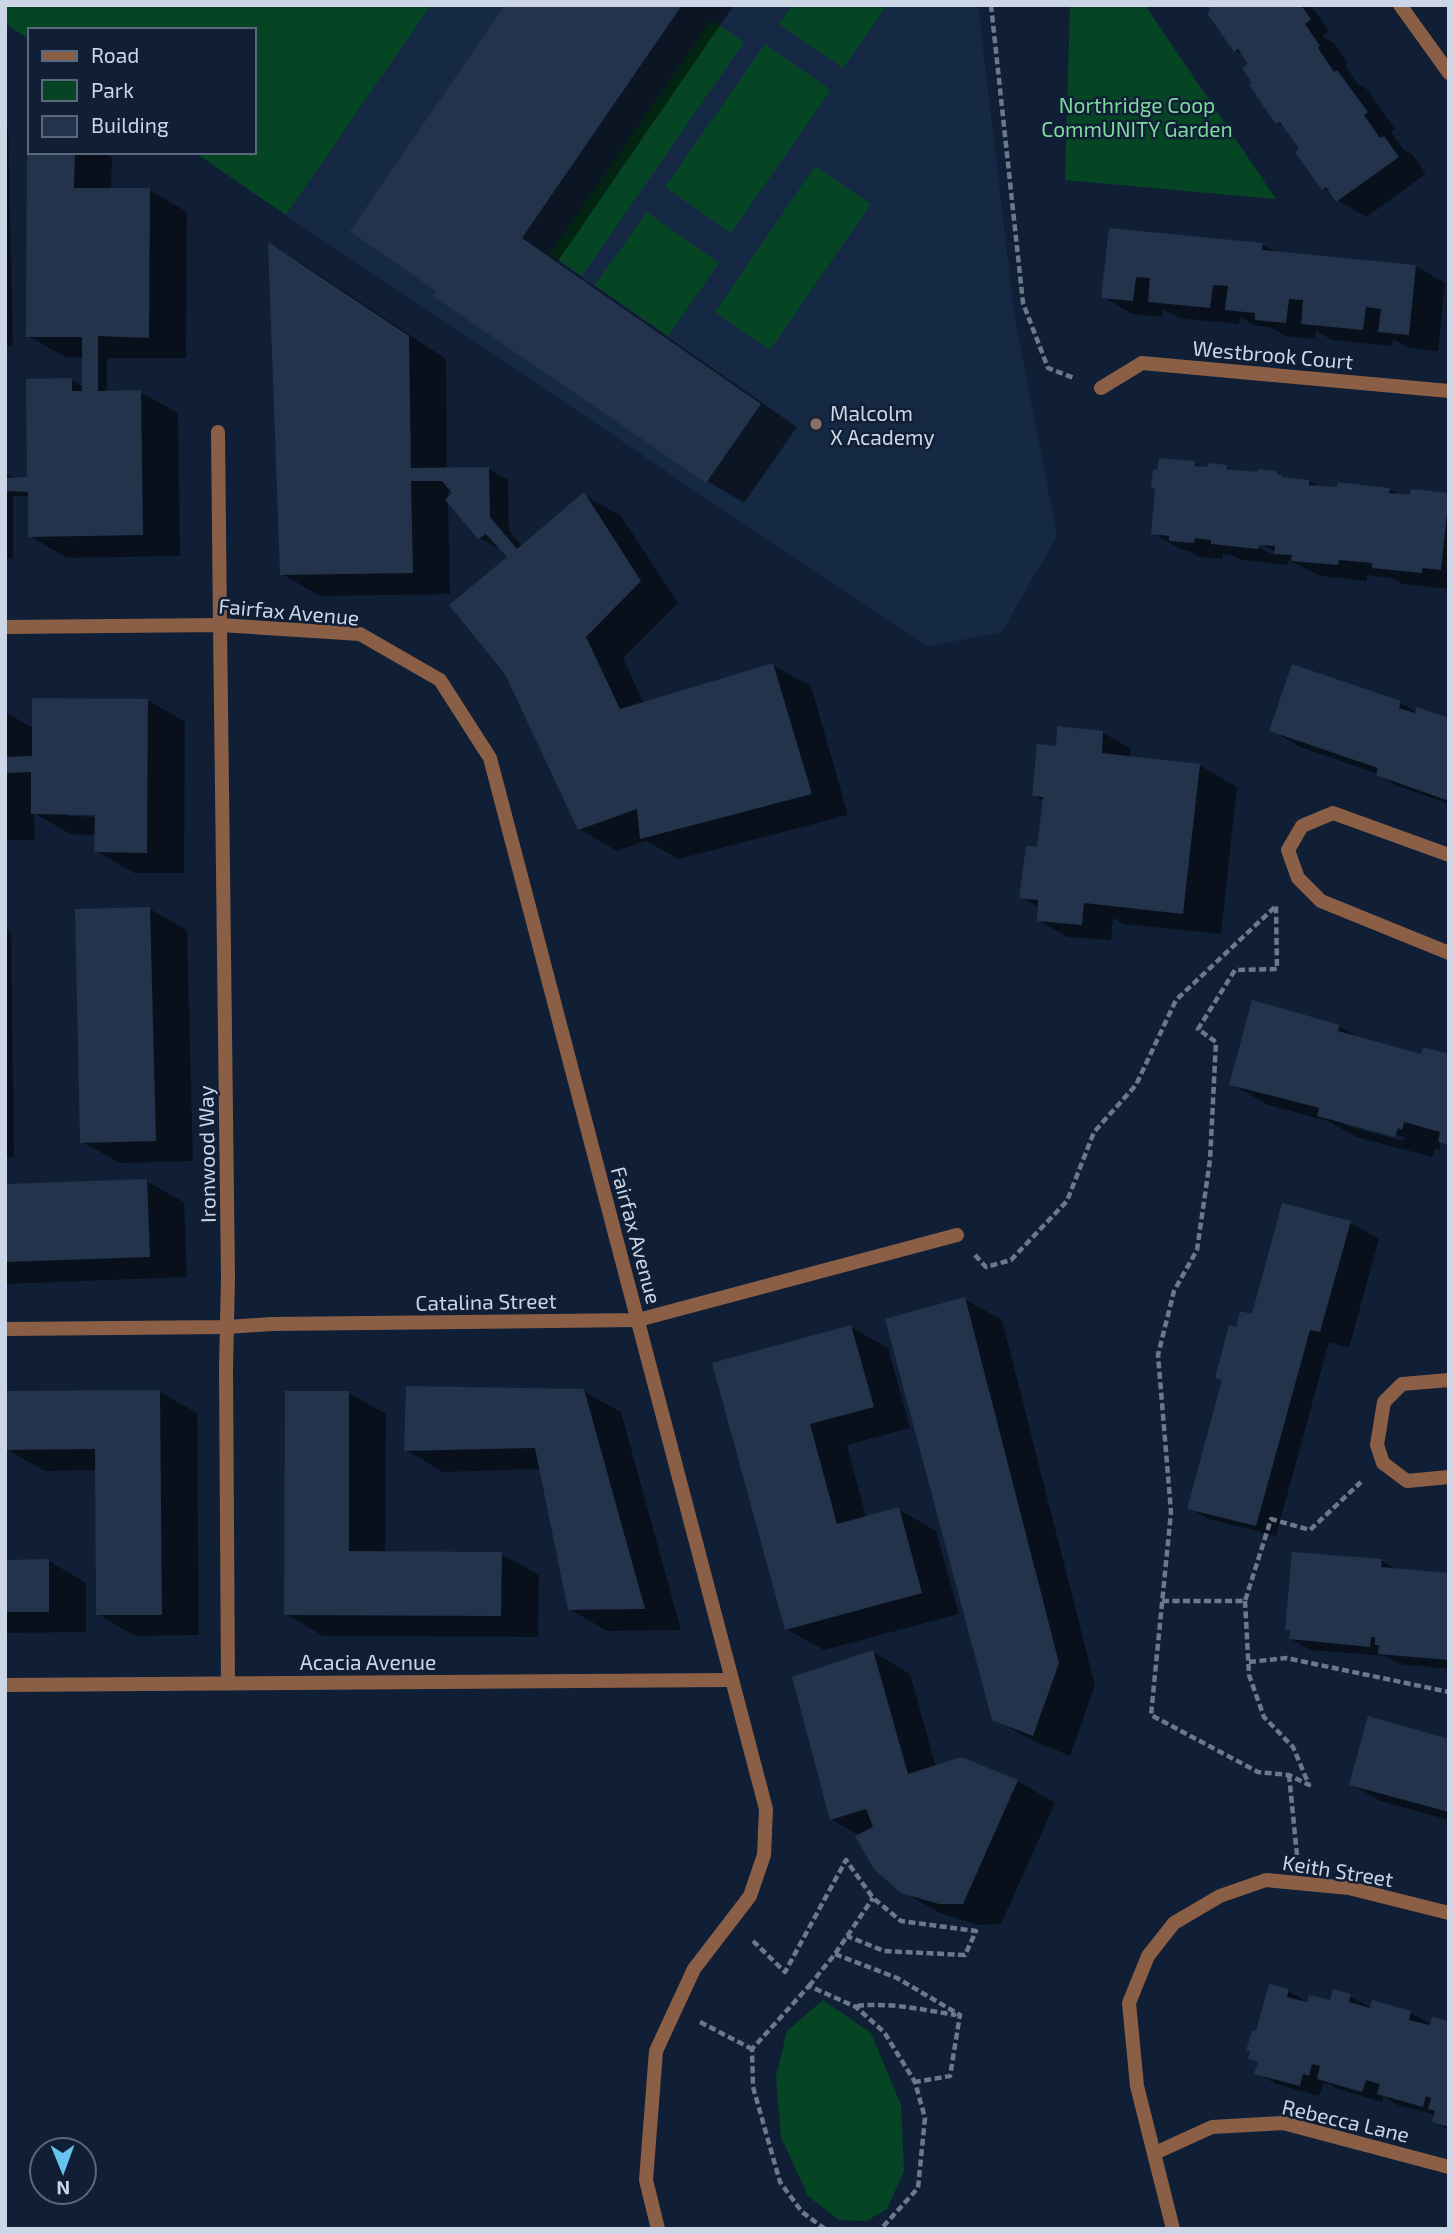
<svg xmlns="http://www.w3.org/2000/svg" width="1454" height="2234" font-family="'Exo 2',sans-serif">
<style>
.built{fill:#162944}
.green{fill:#054523}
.shadow{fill:#0007;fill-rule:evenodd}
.building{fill:#23334b}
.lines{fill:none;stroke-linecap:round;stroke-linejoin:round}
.path{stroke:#6c788c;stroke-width:4.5;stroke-dasharray:7 3.5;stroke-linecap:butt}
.service{stroke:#8b5f46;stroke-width:14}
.minor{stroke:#8b5f46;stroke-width:14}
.education-dot{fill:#8d6e63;stroke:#101f36;stroke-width:2.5}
.labels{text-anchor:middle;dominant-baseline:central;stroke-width:5;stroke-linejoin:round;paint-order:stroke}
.park-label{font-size:21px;fill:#7fd89c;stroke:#101f36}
.street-label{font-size:21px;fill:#ccd6e6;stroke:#101f36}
.poi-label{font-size:21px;fill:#ccd6e6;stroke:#101f36;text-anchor:start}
</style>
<rect width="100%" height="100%" fill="#101f36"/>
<path class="built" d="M431 5H978L1014 313 1057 536 1001 633 926 646 286 215Z"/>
<g class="green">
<path d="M5 5H431L286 215 194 152H254V30H30V40L5 23Z"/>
<path d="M792 5H887L843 68 779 24Z"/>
<path d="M1070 5H1145L1276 199 1065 180Z"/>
<path d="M711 20 744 42 582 276 550 254Z"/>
<path d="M765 44 831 90 731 233 665 187Z"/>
<path d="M815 166 871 204 770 350 715 312Z"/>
<path d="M647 212 719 263 668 336 595 285Z"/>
<path d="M823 2000 871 2033 901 2105 904 2171 887 2209 866 2221 839 2220 808 2196 781 2137 776 2077 787 2031Z"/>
</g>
<g class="shadow">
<path d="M506 5H734L558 261 797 427 744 503 707 481 435 295Z"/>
<path d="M1209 5H1307L1315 11 1329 31 1322 36 1334 43 1348 63 1345 65 1358 84 1366 88 1395 129 1391 132 1404 150 1413 155 1426 174 1366 217 1337 200 1333 194 1324 189 1286 128 1277 123 1254 84 1251 64 1245 56 1235 51Z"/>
<path d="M5 124 8 126 13 346H5Z"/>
<path d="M30 152H103L112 157 111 190H150L187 212 186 358H107V392H140L178 413 180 556 67 558 30 536 29 496H13V558H5V473L13 477V479H29L71 380 84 387 83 358 65 357 28 336Z"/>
<path d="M1110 229 1262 244 1278 254 1416 266 1445 283 1438 351 1409 348 1393 339 1392 346 1332 340 1316 331 1315 339 1286 336 1270 327 1256 326 1240 317 1239 324 1179 318 1163 309 1162 317 1132 314 1103 297Z"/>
<path d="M270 245 306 266 446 359 447 469H489L508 480 509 530 522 546 584 495 621 516 678 603 623 658 644 704 773 665 811 686 848 815 679 859 646 841 617 851 579 829 509 557 501 548 499 549 480 538 448 501 450 594 320 596 282 574ZM448 492H457L448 499Z"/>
<path d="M1195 463 1205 469 1227 467 1236 472 1277 473 1287 479 1309 481 1319 487 1389 489 1401 496 1449 495V589L1402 584 1392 578 1367 575V581L1321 576 1288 560 1287 565 1241 560 1232 555 1223 554V559L1199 557 1189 551 1182 550 1153 533ZM1252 539 1275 552V556L1250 542Z"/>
<path d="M1293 666 1401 703 1417 713 1449 720V804L1397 786 1378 774 1300 747 1272 730Z"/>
<path d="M33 700H148L185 722 184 873H134L96 851V835L70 834 34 813 35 840H5V712L33 728ZM68 812 104 813V817L68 816Z"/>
<path d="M1102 732 1131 749 1130 758 1199 765 1237 787 1221 934 1123 924 1113 918 1111 940 1067 937 1038 920 1040 908 1021 897 1039 849 1044 801 1033 795 1058 747Z"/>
<path d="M150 909 187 930 193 1161 120 1163 82 1142Z"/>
<path d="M5 928 11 932 14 1157H5Z"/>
<path d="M1339 1026 1362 1039 1422 1056 1449 1134V1146L1441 1142 1439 1150 1436 1148 1432 1157 1356 1137 1328 1121 1268 1105 1231 1084ZM1340 1120 1404 1137 1403 1141 1345 1125Z"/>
<path d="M146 1181 184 1202 187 1277 5 1284V1186Z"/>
<path d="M1350 1223 1379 1239 1349 1348 1329 1342 1276 1536 1209 1519 1189 1508 1223 1381 1217 1377 1237 1330 1261 1318Z"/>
<path d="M965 1299 1002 1320 1095 1685 1070 1756 1031 1740 993 1718Z"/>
<path d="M851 1327 888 1348 910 1428 847 1445 866 1518 898 1509 936 1531 959 1614 824 1650 786 1629 714 1364Z"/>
<path d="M583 1391 621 1412 681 1630 607 1631 570 1609 541 1469 443 1472 406 1450Z"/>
<path d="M160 1392 197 1413 199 1635 135 1636 98 1614 97 1470 44 1471 5 1448Z"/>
<path d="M349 1393 386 1414 385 1553 501 1554 539 1575 538 1637 323 1636 286 1614Z"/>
<path d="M5 1561H49L86 1583V1632L5 1633Z"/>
<path d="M1382 1561 1398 1570 1449 1575V1669L1399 1664 1385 1656 1310 1650 1291 1639V1631L1287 1629Z"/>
<path d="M873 1652 910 1674 936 1767 961 1759 1018 1781 1055 1803 1001 1924 978 1925 940 1913 902 1891 860 1836 831 1819Z"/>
<path d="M1449 1741V1820L1380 1801 1351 1784Z"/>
<path d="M1288 1991 1309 2003H1331L1350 1996 1371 2008 1373 2003 1411 2013 1432 2025 1449 2023V2130L1434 2121 1436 2115 1398 2105 1383 2096 1382 2102 1338 2089 1329 2084H1323L1319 2096 1276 2084 1256 2073 1259 2063 1250 2058 1257 2034Z"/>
</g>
<g class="building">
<path d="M505 5H682L522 238 761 404 706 483 433 296 436 291 350 231Z"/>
<path d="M1207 5H1301L1311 19 1305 24 1320 46 1318 48 1334 72 1337 70 1368 112 1364 115 1380 138 1384 136 1399 157 1336 202 1326 187 1322 190 1295 152 1299 149 1280 122 1276 124 1249 85 1252 83 1242 68 1248 64 1238 49 1234 52 1207 13 1210 10Z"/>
<path d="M27 133H30V152H75L74 188H150L149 338 98 336V391L141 390 143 535 28 537V492L5 491V478L27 477 26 379 72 378V391H82V337H26Z"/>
<path d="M1109 228 1263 243 1262 250 1416 265 1409 335 1378 332 1381 309 1366 307 1363 330 1301 324 1303 300 1289 299 1286 323 1255 320V313L1225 310 1228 286 1213 285 1210 308 1148 302 1150 278 1136 277 1133 301 1101 298Z"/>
<path d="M268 242 409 336 411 468 489 467 490 517 517 549 584 492 641 581 586 637 620 709 773 663 812 794 640 839 637 809 578 830 505 674 449 605 507 557 486 534 478 539 445 500 452 493 442 481H411L413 573 280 575Z"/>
<path d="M1159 458 1195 461V466L1208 467V463L1227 465V469L1257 472 1258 469 1277 471V474L1282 475V477L1309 480V485L1337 487V482L1390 488 1389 493 1403 494H1410L1411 489 1449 493 1441 570 1422 568V573L1372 568V563L1339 560 1338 565 1291 561 1292 555 1274 554 1275 546 1259 545 1258 549 1211 544V540L1195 538 1194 543 1169 541V536L1151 534 1155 489 1151 488 1153 469 1157 470Z"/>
<path d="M1292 664 1401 701 1399 708 1415 713 1417 707 1449 718V801L1376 775 1378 768 1269 731Z"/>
<path d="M32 698 148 699 147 853 94 852 95 815 31 814V772L5 773V757L32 756Z"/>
<path d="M1057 726 1103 731 1102 753 1200 764 1183 914 1084 903 1082 925 1037 921 1038 900 1019 898 1026 846 1037 847 1043 797 1032 796 1037 744 1056 746Z"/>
<path d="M150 907 156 1141 80 1143 75 909Z"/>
<path d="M1252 1000 1340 1025 1338 1031 1421 1054 1423 1047 1449 1054V1145L1438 1142 1440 1132 1404 1122 1402 1130 1398 1128 1395 1137 1317 1116 1319 1108 1316 1107 1229 1085Z"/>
<path d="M147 1179 150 1257 5 1262V1184Z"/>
<path d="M1282 1203 1351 1221 1320 1332 1310 1330 1256 1526 1187 1509 1222 1380 1215 1378 1229 1325 1236 1327 1240 1311 1252 1314Z"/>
<path d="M965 1297 1059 1663 1033 1736 992 1720 885 1319Z"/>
<path d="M851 1325 874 1407 810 1424 837 1524 899 1507 922 1593 785 1630 712 1363Z"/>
<path d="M406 1386 584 1389 645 1609 568 1610 535 1448 404 1451Z"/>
<path d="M160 1390 162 1615H96L95 1449 5 1450V1391Z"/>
<path d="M285 1391H349V1551L502 1552 501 1616 284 1615Z"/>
<path d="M1292 1552 1382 1559 1381 1567 1449 1573V1660L1378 1654 1379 1645H1375V1637H1371L1370 1647 1289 1639 1290 1630H1285Z"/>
<path d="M49 1559V1612H5V1560Z"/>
<path d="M873 1650 908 1774 961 1757 1018 1780 963 1904H939L901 1893 874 1869 855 1836 873 1827 866 1809 830 1820 792 1677Z"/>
<path d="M1368 1716 1449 1739V1812L1349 1785Z"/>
<path d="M1269 1984 1289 1989 1287 1997 1307 2002 1309 1995 1330 2000 1333 1989 1351 1994 1349 2002 1370 2008 1372 2000 1411 2011 1409 2020 1430 2025 1432 2017 1449 2021V2127L1432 2122 1435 2111 1428 2109 1431 2098 1426 2096 1423 2107 1377 2094 1380 2084 1366 2080 1362 2092 1317 2079 1320 2066 1312 2064 1309 2076 1303 2074 1300 2086 1254 2074 1258 2062 1248 2059 1250 2051H1246L1252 2030 1256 2031Z"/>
</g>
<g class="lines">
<g class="path">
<path d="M991 5 1023 303 1048 368 1074 378"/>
<path d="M975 1255 986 1267 1011 1260 1067 1201 1094 1132 1136 1085 1176 1000 1276 906"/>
<path d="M1162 1601H1245L1271 1519 1310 1530 1361 1482"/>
<path d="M1245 1601 1249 1675 1264 1717 1293 1747 1309 1785 1289 1775 1258 1772 1151 1715 1171 1512 1158 1355 1174 1291 1197 1250 1210 1160 1216 1042 1198 1029 1235 970 1277 969 1276 906"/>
<path d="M1249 1662 1286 1658 1449 1692"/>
<path d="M1289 1775 1297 1855"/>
<path d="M753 1941 785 1972 846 1860 873 1898 901 1921 976 1931 965 1955 884 1951 847 1936"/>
<path d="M835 1954 897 1978 960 2015 950 2076 915 2082"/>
<path d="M809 1986 835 1954 873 1898"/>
<path d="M857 2006C890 2002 924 2010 956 2015"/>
<path d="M700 2022 752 2049"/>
<path d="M825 2229 802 2212 780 2182 753 2087 752 2049 809 1986 856 2007 884 2032 915 2082 925 2118 918 2188 881 2229"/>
</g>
<path class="service" d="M218 432 220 625"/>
<g class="minor">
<path d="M1400 5 1449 73"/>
<path d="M1101 388 1142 363 1449 391"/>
<path d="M220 625 228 1278 226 1368 228 1683"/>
<path d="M5 627 220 625 360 634 440 680 490 758 766 1809 764 1855 750 1896 694 1969 656 2051 646 2180 658 2229"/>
<path d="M1449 855 1333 813 1302 826 1288 850 1298 878 1321 901 1449 953"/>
<path d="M5 1329 227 1327 272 1324 638 1320 957 1235"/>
<path d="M1449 1380 1402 1384 1384 1402 1377 1445 1383 1463 1407 1481 1449 1477"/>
<path d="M5 1685 731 1680"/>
<path d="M1155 2153 1212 2127 1283 2123 1449 2167"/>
<path d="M1173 2229 1137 2086 1129 2003 1148 1956 1174 1923 1220 1896 1266 1880 1349 1888 1449 1913"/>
</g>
</g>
<circle class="education-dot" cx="816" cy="424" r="7"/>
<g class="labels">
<g class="park-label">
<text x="1137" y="104">Northridge Coop<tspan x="1137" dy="24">CommUNITY Garden</tspan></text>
</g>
<g class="street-label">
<text transform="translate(1273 354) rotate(5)">Westbrook Court</text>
<text transform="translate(289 611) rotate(5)">Fairfax Avenue</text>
<text transform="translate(206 1154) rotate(-91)">Ironwood Way</text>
<text transform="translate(637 1235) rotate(75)">Fairfax Avenue</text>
<text transform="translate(486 1301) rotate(-1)">Catalina Street</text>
<text x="368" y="1661">Acacia Avenue</text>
<text transform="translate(1338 1870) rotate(9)">Keith Street</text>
<text transform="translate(1346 2120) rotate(13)">Rebecca Lane</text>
</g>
<g class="poi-label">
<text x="830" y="412">Malcolm<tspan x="830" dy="24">X Academy</tspan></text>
</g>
</g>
<rect width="1454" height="2234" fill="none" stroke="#ccd6e6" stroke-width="14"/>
<rect x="28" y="28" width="228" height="126" fill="#101f36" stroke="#5b687c" stroke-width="2"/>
<rect x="42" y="51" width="35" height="10" fill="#8b5f46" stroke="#5b687c" stroke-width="2"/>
<text x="91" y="63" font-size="21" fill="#ccd6e6">Road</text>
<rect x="42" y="80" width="35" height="21" fill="#054523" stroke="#5b687c" stroke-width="2"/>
<text x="91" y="98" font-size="21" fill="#ccd6e6">Park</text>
<rect x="42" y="116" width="35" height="21" fill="#23334b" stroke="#5b687c" stroke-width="2"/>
<text x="91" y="133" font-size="21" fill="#ccd6e6">Building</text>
<g transform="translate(63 2171) rotate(179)"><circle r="33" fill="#101f36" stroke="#5b687c" stroke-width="2"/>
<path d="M0-5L12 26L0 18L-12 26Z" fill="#67c4ef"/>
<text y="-10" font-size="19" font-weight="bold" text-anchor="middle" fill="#ccd6e6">N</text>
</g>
</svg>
